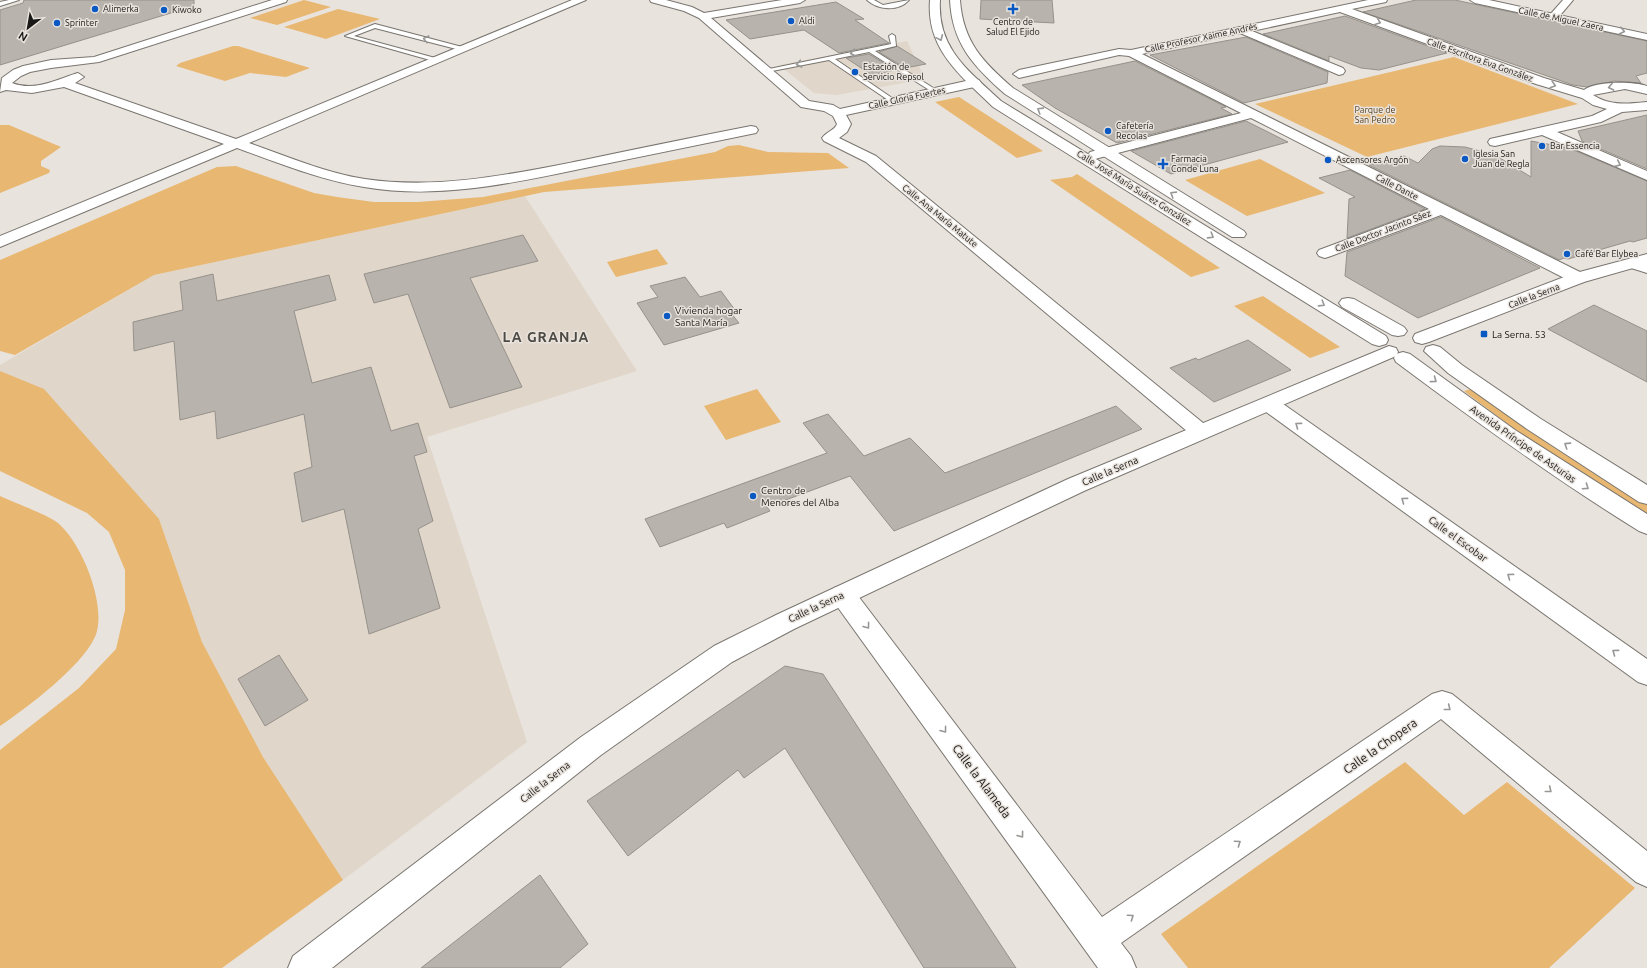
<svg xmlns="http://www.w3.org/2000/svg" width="1647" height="968" font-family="Ubuntu,sans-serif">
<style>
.built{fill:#e0d7ca}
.green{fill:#e8b771}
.building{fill:#b8b3ad;stroke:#96918b}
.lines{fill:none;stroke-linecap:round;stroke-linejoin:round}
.lane-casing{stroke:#79756f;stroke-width:2}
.street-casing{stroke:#79756f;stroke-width:2}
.secondary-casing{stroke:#79756f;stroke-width:2}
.primary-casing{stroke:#79756f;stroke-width:2}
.lane{fill:#fff;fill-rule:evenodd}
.street{fill:#fff;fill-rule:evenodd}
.secondary{fill:#fff;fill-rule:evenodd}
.primary{fill:#fff;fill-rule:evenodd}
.oneway{stroke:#989796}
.poi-dot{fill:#0a59c3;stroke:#e9e3dd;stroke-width:1.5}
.labels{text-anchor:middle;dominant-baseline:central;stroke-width:3;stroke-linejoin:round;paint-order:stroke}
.far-poi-label{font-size:9px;fill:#1a1816;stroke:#e9e3dd;text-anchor:start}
.far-street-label{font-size:9px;fill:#1a1816;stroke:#e9e3dd}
.far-park-label{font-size:9px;fill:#5c4422;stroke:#e9e3dd}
.poi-label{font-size:10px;fill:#1a1816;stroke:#e9e3dd;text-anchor:start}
.street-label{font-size:10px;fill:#1a1816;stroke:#e9e3dd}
.near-street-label{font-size:12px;fill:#1a1816;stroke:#e9e3dd}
.district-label{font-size:14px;font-weight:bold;letter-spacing:1px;fill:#4e4a44;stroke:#e9e3dd}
</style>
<rect width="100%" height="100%" fill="#e9e3dd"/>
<g class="built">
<path d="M907 41 925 79 837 95 814 93 779 65Z"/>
<path d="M525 196 637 371 427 437 527 742 343 880 263 757 202 642 159 519 0 371V365L154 275Z"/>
</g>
<g class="green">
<path d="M304 0 331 7 277 25 250 18Z"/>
<path d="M338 9 380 19 326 39 284 27Z"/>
<path d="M233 46H238L310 68 286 77 250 73 225 81 176 66 180 63Z"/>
<path d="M1454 57 1578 104 1367 157 1255 104Z"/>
<path d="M959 97 1043 151 1017 158 935 102Z"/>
<path d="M0 125H9L61 147 41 161V166L50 170 49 173 0 193Z"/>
<path d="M739 145 768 152 828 153 849 168 544 192 154 275 15 355 0 351V260L217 167 236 166 314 193 337 197 374 202H418L483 197 715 152 728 146Z"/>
<path d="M1260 159 1325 193 1247 216 1185 180Z"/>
<path d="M1077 174 1220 268 1191 277 1050 180 1072 177Z"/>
<path d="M657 249 668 264 616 277 607 262Z"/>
<path d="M1263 296 1340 347 1310 358 1234 306Z"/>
<path d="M0 371 44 389 159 519 202 642 263 757 343 880 222 968H0V750L79 688 116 649 125 610V570L109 532 87 513 0 471Z"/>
<path d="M757 389 781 422 726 440 704 406Z"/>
<path d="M1471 389 1556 449 1647 505V514L1522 435 1464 391Z"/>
<path d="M0 496C15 503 46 514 58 523 82 543 108 607 95 637 81 667 28 707 0 726Z"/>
<path d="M1405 762 1464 815 1507 782 1635 888 1549 968H1188L1161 934Z"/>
</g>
<g class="building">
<path d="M24 0H194V6L0 65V10L23 3Z"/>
<path d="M981 0H1052L1054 23 980 19Z"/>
<path d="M1416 0H1455L1647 41V73L1636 76 1641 83 1614 81 1587 87 1573 85 1363 12Z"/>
<path d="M836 2 864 19 855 20 889 43 839 53 804 30 750 39 726 20Z"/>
<path d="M1345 16 1447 53 1379 70 1361 68 1329 56V61L1263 34Z"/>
<path d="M1246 37 1328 72 1327 83 1244 103 1150 55Z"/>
<path d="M897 46 926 64 905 68 879 52Z"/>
<path d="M869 54 895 70 872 75 846 58Z"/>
<path d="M1135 61 1226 107 1221 108 1232 114 1117 143 1055 108 1022 85Z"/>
<path d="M1647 115V169L1582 141 1578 131Z"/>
<path d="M1246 121 1288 142 1171 174 1131 151Z"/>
<path d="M1531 141 1569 148 1647 181V238L1633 242 1630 241 1568 259 1564 258 1559 260 1369 165 1404 156 1418 163 1432 149 1440 146 1465 147 1495 155 1531 177Z"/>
<path d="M1350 170 1425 209 1347 238 1349 199 1355 197 1319 178Z"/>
<path d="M1441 217 1540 268 1418 318 1345 276 1347 252Z"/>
<path d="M523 235 538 261 470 278 522 387 450 408 408 294 374 303 364 274Z"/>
<path d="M213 274 217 301 329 275 336 300 294 311 312 383 371 367 391 431 418 423 427 452 414 456 433 521 418 529 440 608 369 634 344 509 302 522 294 473 312 467 304 414 217 439 215 411 180 420 174 341 134 351 133 322 183 310 180 282Z"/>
<path d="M685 277 700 297 721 291 735 310 730 312 739 323 664 345 637 303 658 297 650 286Z"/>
<path d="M1594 305 1647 331V382L1548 329Z"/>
<path d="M1248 340 1291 370 1214 402 1170 368 1196 358 1198 360Z"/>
<path d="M1116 406 1142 429 894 531 850 476 767 507 770 511 727 528 724 523 660 547 645 519 827 453 803 423 828 414 864 456 910 438 945 473Z"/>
<path d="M279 655 308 700 265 726 238 679Z"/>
<path d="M785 666 823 674 1016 968H924L785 748 744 778 738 770 628 856 587 801Z"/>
<path d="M540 875 588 944 560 968H421Z"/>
</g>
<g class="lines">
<defs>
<g id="lane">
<path d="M9 0H19L0 6V2Z"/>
<path d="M867 0H874L883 5 909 0C898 12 878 10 867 0Z"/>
<path d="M375 24 466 48 467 49 464 51 375 28 354 36 439 59 440 60 437 62 345 36Z"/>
<path d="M892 34 895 36 896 46 875 51 938 91V93H934L869 52 835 59 895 100V102H891L829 60 767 72 764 70 891 44 889 36Z"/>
</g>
<g id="street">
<path d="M272 0H287L286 2 99 62 51 68 30 72 21 76 12 83C35 92 57 79 78 73L84 77 75 83 236 139 572 0H586L249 143C287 156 325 173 365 179 439 190 512 174 584 160 640 148 695 137 751 126L756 127 758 130 756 133 751 134C696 145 641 157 585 168 513 183 438 200 364 187 320 180 279 163 237 148L0 247V236L224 144 64 87 32 93 6 90 0 92 2 78 13 70 23 66 51 60 94 57Z"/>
<path d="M650 0H666L692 7 704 13 782 0H805L800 3 711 18 809 101 833 105 840 109 975 79 979 80 981 83 979 86 846 115 851 124 847 132 839 138 876 156 1208 427 1211 432 1208 437 1201 439 1194 437 866 162 824 141 822 138C826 132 835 130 837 124L833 116 824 111 801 107 699 18 684 11 651 2Z"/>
<path d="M1368 0H1387L1386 2 1352 9 1544 78 1584 90C1595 81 1633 81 1647 86V94L1625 89 1593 95C1610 106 1628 104 1647 102V110L1622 112 1601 122 1557 132 1647 171V180L1542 135 1495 146 1490 145 1488 142 1490 139 1592 116 1607 109 1593 105 1582 98 1536 84 1340 12 1252 31 1343 68 1345 71 1343 74 1339 75 1240 33 1142 54 1584 274 1586 278 1584 282 1578 283 1572 282 1441 215 1331 256 1325 258 1319 256 1317 253 1319 250 1429 209 1251 118 1095 159 1090 158 1088 155 1090 152 1241 113 1129 56 1119 55 1019 78 1013 74 1019 70 1119 49 1131 50Z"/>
<path d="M1563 0H1573L1557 19H1549L1548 17Z"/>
<path d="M1634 258 1647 262V273L1628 267 1626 263 1628 259Z"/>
<path d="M1269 398 1276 399 1647 659V685L1638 682 1262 409 1259 404 1262 399Z"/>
<path d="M843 585 852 588 1102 917 1432 694 1442 691 1452 694 1647 851V887L1636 882 1441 719 1121 943 1131 956 1136 968H1098L834 602 831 595 834 588Z"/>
</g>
<g id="secondary">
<path d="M1470 0H1489L1647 34V40L1475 3Z"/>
<path d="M1647 254V264L1584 282 1429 342 1422 344 1415 342 1413 338 1415 334 1572 274Z"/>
<path d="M1389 346 1396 348 1398 352 1396 356 1084 491 794 629 732 662 601 755 332 968H288L293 956 581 737 714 646 776 615 1068 479Z"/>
</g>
<g id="primary">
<path d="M930 0H940C937 49 969 71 1001 101L1386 336 1388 340 1386 344 1379 346 1372 344 993 107C960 75 926 49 930 0Z"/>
<path d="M950 0H960C963 42 983 62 1013 88L1244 231 1246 234 1244 237H1232L1005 94C973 66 952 43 950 0Z"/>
<path d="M1348 298 1354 299 1404 327 1407 331 1404 335 1398 336 1392 335 1342 307 1339 303 1342 299Z"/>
<path d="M1433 345 1440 347 1462 365 1541 419 1647 485V504L1639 502 1527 429 1448 373 1424 351 1426 347Z"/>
<path d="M1403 352 1410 354 1515 430 1647 514V534L1639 531C1555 479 1475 421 1396 362L1394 358 1396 354Z"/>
</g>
</defs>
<use href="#lane" class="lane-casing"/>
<use href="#street" class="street-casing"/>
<use href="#secondary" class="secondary-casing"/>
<use href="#primary" class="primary-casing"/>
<use href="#lane" class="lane"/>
<use href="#street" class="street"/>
<use href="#secondary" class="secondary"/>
<use href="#primary" class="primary"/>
</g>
<defs><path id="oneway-chevron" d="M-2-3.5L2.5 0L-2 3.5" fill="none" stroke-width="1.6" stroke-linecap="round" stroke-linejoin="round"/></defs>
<g class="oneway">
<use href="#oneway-chevron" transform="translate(1378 22) rotate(20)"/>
<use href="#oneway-chevron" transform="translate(1622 31) rotate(12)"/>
<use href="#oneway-chevron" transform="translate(940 38) rotate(66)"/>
<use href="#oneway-chevron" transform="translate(426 39) rotate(-166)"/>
<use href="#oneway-chevron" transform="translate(853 53) rotate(169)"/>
<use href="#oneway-chevron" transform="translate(799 64) rotate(169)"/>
<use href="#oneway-chevron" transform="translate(1553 85) rotate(16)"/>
<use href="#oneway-chevron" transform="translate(1611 87) rotate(169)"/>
<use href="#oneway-chevron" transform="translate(1040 110) rotate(-148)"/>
<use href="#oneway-chevron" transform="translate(1618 164) rotate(24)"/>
<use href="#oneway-chevron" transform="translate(1173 194) rotate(-148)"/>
<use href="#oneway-chevron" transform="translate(1211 236) rotate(32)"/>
<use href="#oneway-chevron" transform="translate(1322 304) rotate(32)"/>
<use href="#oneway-chevron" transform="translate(1434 380) rotate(36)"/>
<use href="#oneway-chevron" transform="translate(1298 425) rotate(-144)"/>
<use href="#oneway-chevron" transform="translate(1567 445) rotate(-147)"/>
<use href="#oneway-chevron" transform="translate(1586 487) rotate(34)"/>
<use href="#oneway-chevron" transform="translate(1404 500) rotate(-144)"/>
<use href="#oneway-chevron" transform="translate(1510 576) rotate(-144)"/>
<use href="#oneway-chevron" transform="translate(867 626) rotate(53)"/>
<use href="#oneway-chevron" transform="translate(1615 652) rotate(-144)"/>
<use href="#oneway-chevron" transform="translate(1448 708) rotate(39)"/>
<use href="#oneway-chevron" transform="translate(944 730) rotate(53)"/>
<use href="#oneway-chevron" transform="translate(1549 790) rotate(39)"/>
<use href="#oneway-chevron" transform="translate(1021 835) rotate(53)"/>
<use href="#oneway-chevron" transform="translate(1238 843) rotate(-35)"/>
<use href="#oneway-chevron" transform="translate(1131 917) rotate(-35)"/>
</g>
<g class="poi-dot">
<circle cx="95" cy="9" r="4"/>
<path d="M1011 3h4v4h4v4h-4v4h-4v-4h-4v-4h4z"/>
<circle cx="164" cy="10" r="4"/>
<circle cx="791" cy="21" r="4"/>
<circle cx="57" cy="23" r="4"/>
<circle cx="855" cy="72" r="4"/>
<circle cx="1108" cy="131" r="4"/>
<circle cx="1542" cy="146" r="4"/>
<circle cx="1465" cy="159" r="4"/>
<circle cx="1328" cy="160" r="4"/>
<path d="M1161 158h4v4h4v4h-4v4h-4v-4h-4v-4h4z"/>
<circle cx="1567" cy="254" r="4"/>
<circle cx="667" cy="316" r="4"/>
<rect x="1480" y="330" width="8" height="8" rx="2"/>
<circle cx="753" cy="496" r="4"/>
</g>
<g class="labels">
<g class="far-poi-label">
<text x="103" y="9">Alimerka</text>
<text x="172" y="10">Kiwoko</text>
<text x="799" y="21">Aldi</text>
<text x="1013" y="22" text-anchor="middle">Centro de<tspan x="1013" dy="10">Salud El Ejido</tspan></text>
<text x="65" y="23">Sprinter</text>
<text x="863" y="67">Estación de<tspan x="863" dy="10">Servicio Repsol</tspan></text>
<text x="1116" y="126">Cafetería<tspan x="1116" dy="10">Recolas</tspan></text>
<text x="1550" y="146">Bar Essencia</text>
<text x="1473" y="154">Iglesia San<tspan x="1473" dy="10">Juan de Regla</tspan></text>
<text x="1171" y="159">Farmacia<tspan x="1171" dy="10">Conde Luna</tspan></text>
<text x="1336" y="160">Ascensores Argón</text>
<text x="1575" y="254">Café Bar Elybea</text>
</g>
<g class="far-street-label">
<text transform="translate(1561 19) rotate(12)">Calle de Miguel Zaera</text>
<text transform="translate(1201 38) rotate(-12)">Calle Profesor Xaime Andrés</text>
<text transform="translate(1480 60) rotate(20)">Calle Escritora Eva González</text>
<text transform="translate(907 98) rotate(-12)">Calle Gloria Fuertes</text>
<text transform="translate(1397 187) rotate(27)">Calle Dante</text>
<text transform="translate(1134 188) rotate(32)">Calle José María Suárez González</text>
<text transform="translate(940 216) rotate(39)">Calle Ana María Matute</text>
<text transform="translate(1383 231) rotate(-21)">Calle Doctor Jacinto Sáez</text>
<text transform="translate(1534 296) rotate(-21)">Calle la Serna</text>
</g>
<g class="far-park-label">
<text x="1375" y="110">Parque de<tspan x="1375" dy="10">San Pedro</tspan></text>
</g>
<g class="poi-label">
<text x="675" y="310">Vivienda hogar<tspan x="675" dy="12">Santa María</tspan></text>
<text x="1492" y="334">La Serna. 53</text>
<text x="761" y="490">Centro de<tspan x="761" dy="12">Menores del Alba</tspan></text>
</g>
<g class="street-label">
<text transform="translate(1523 444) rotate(35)">Avenida Príncipe de Asturias</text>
<text transform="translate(1110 471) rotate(-23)">Calle la Serna</text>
<text transform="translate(1458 539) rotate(36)">Calle el Escobar</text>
<text transform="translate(816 607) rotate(-25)">Calle la Serna</text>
<text transform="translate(545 782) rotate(-38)">Calle la Serna</text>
</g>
<g class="near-street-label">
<text transform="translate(1380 746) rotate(-35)">Calle la Chopera</text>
<text transform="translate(982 781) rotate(53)">Calle la Alameda</text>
</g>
<g class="district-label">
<text x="546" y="337">LA GRANJA</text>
</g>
</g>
<g transform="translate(28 28) rotate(211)" stroke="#e9e3dd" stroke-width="3" paint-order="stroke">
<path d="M0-3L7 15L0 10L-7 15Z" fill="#1a1816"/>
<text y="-6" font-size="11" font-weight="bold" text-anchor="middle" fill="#1a1816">N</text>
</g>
</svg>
